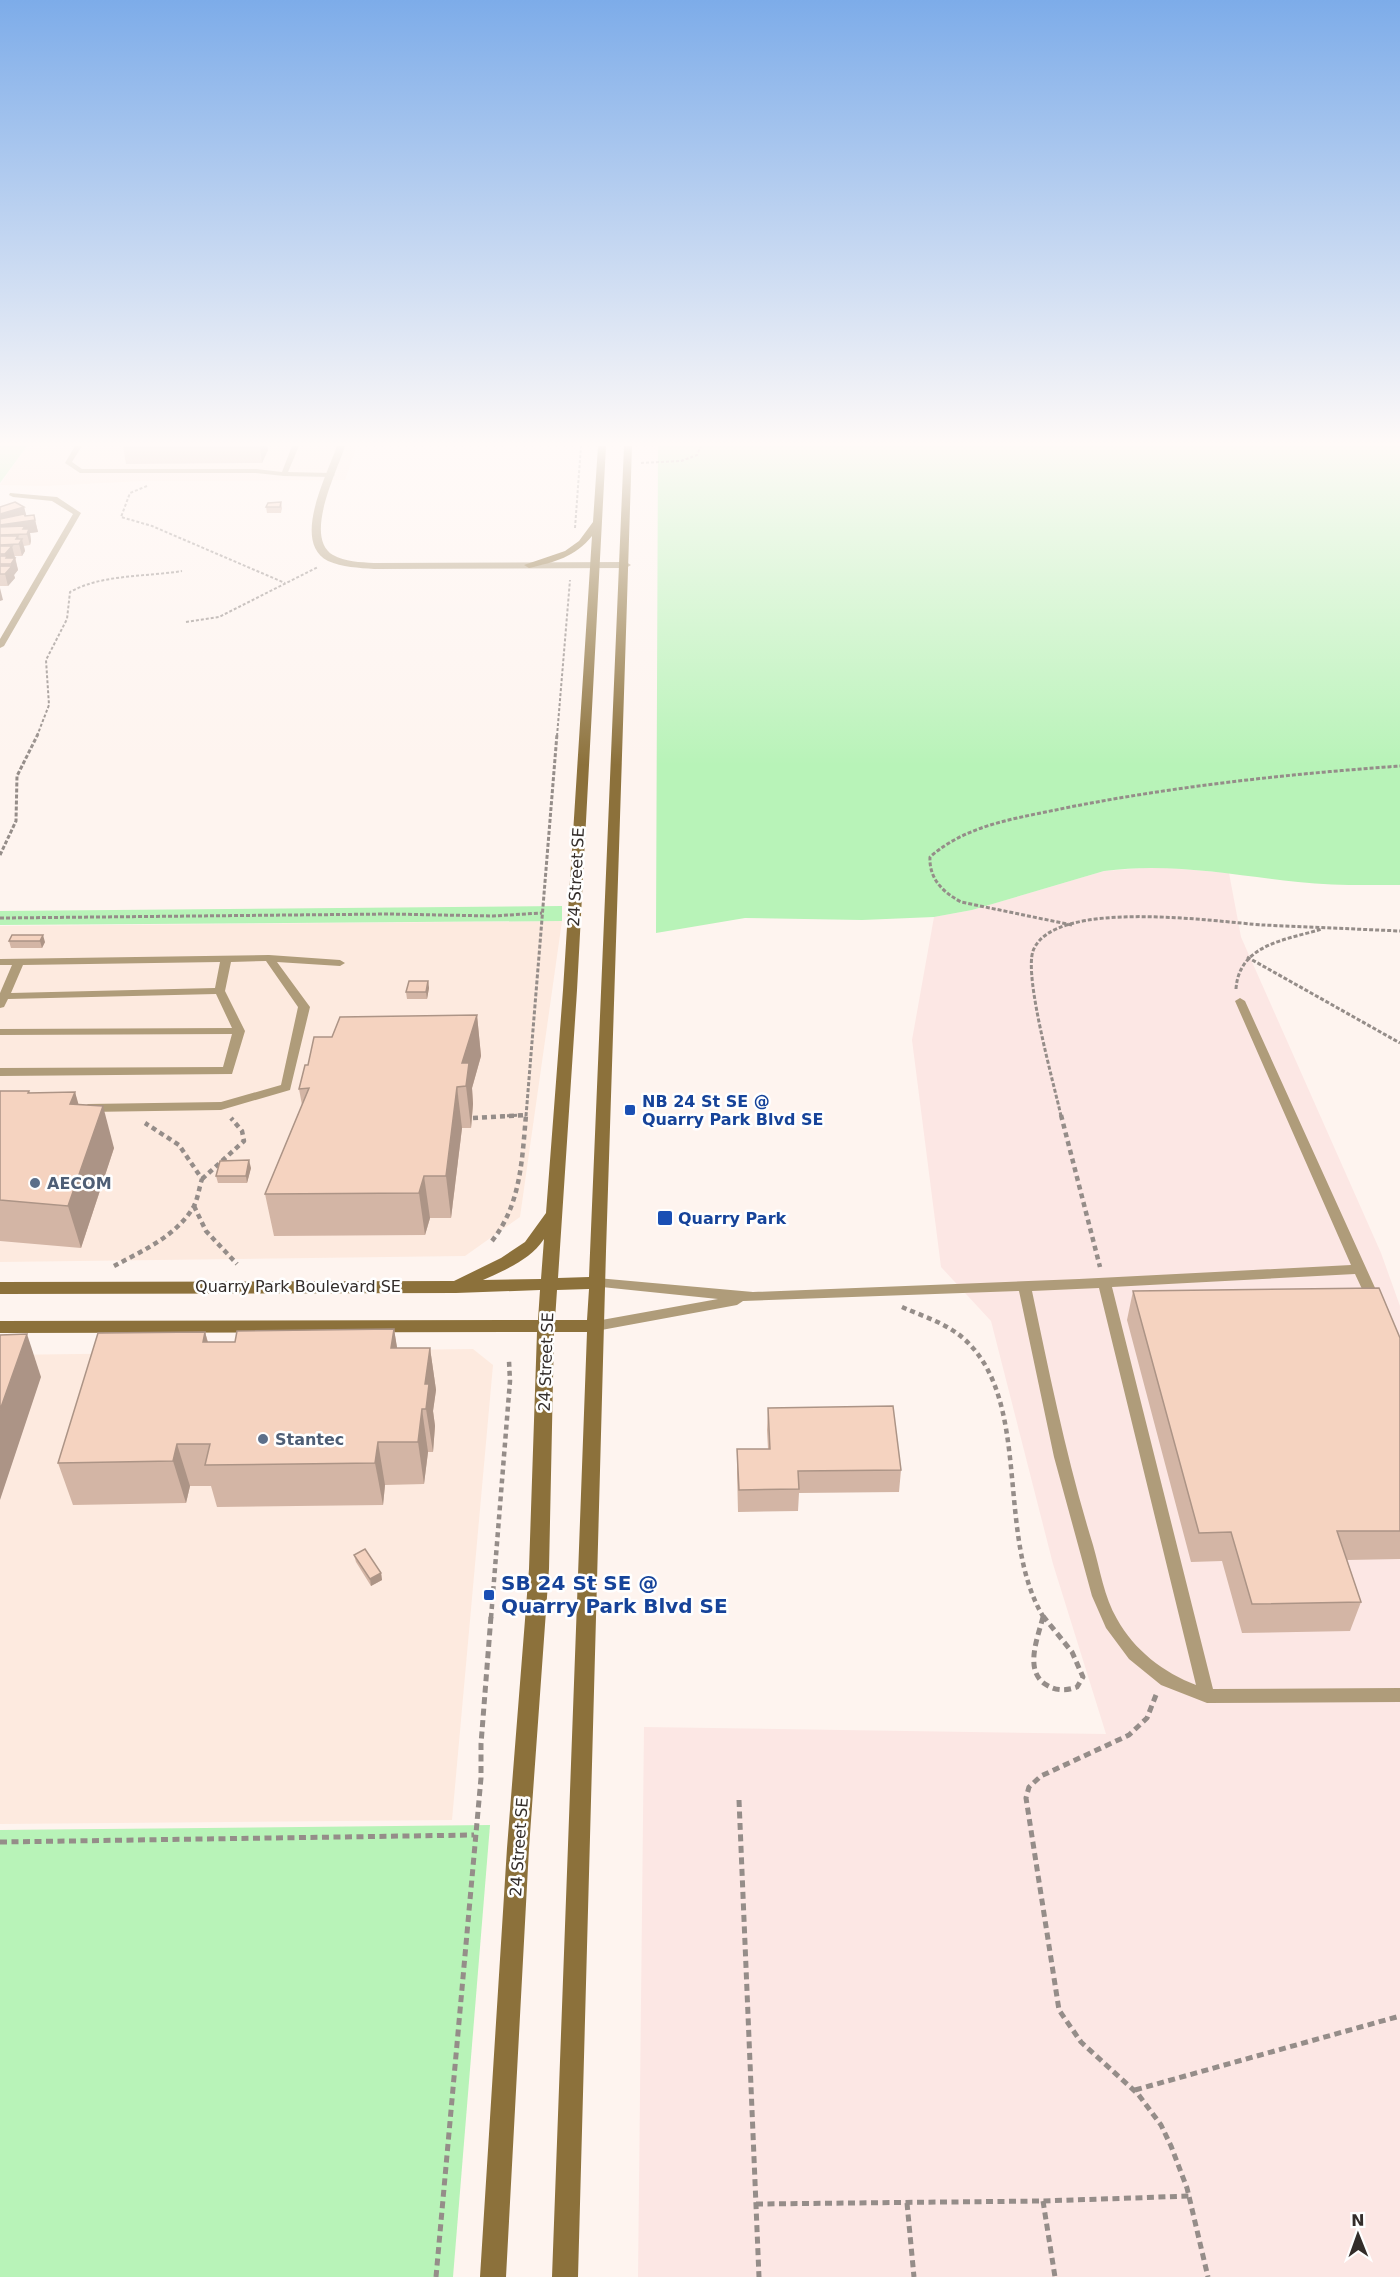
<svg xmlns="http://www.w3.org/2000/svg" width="1400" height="2277" font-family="'DejaVu Sans',sans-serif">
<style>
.built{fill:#fdeadf}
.industrial{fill:#fce7e4}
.green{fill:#b8f3b8}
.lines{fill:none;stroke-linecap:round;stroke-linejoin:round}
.path-far3{stroke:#958d89;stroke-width:2;stroke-dasharray:3 2;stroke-linecap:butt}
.path-far2{stroke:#958d89;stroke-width:3;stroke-dasharray:4 2;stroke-linecap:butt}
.path-far1{stroke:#958d89;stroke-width:4.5;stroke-dasharray:5 4;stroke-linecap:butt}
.path{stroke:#958d89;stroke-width:5;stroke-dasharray:7 4.5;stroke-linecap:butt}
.lane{fill:#af9c7a;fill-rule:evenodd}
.street{fill:#af9c7a;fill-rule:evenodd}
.secondary{fill:#8c713b;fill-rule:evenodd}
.wall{fill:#d3b5a5}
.shaded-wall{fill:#ac9486}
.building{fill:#f5d3c0;stroke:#ac9486;stroke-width:1.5}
.transit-dot{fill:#1a4fb4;stroke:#fff;stroke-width:2}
.service-dot{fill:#5c6f8a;stroke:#fff;stroke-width:2}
.labels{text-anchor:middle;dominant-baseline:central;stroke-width:5;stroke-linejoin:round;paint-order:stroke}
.street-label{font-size:16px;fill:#332d2a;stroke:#fff}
.transit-label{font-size:16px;font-weight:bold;fill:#164399;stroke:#fff;text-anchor:start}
.service-label{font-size:16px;font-weight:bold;fill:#4e5e75;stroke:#fff;text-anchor:start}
.near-transit-label{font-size:20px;font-weight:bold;fill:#164399;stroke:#fff;text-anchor:start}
</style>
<rect width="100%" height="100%" fill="#fef4ef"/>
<g class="built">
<path d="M27 446H357L345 480 141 481 45 486 0 485Z"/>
<path d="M562 921 520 1217 465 1256 0 1262V926Z"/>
<path d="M473 1349 493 1365 452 1820 0 1824V1355Z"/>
</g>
<path class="industrial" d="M1157 867 1229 873 1241 937 1381 1253 1400 1306V2277H638L644 1727 1106 1734 1053 1564 991 1321 941 1267 912 1040 934 917 972 910 1104 871Z"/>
<g class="green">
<path d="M0 446H27L0 483Z"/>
<path d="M658 446H1400V885C1366 885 1332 886 1298 882 1233 875 1170 862 1104 871L972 910 934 917 862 920 745 918 656 933Z"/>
<path d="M562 906V921L0 925V911Z"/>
<path d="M490 1825 453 2277H0V1830Z"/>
</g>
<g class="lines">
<g class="path-far3">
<path d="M641 463 681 461 697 455 701 446"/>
<path d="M147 486 130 493 121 517 152 526 285 583"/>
<path d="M575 528 581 446"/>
<path d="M186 622 219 617 318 567"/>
<path d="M37 736 49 705 46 660 67 619 70 592C102 574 146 577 182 571"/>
<path d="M557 736 570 580"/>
</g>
<g class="path-far2">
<path d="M0 855 16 821 17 776 38 734"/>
<path d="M0 918 389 914 493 916 542 913"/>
<path d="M1072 925 961 902C943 892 929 879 930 857 967 824 1019 818 1065 808 1176 786 1288 774 1400 766"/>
<path d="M1247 957 1400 1043"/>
<path d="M1236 989C1239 944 1286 940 1322 929"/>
<path d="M501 1116 526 1115"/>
<path d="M526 1116 557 734"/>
<path d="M1061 1116C1054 1084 1024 978 1033 951 1053 897 1217 922 1263 925 1309 927 1354 929 1400 931"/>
</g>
<g class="path-far1">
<path d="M1061 1115 1100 1267"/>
<path d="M473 1118 526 1115"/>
<path d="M202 1179 244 1141 242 1131 231 1118"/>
<path d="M194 1206 206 1231 237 1264"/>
<path d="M492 1241C521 1204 522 1160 526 1115"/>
<path d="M114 1266C142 1251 177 1236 194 1206 198 1198 199 1188 202 1179L179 1145 145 1123"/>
<path d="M902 1307C922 1316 946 1323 963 1338 1034 1400 994 1537 1044 1618"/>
<path d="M491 1618 510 1381 509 1361"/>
</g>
<g class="path">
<path d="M1043 1617C1038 1637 1024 1670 1045 1684 1055 1691 1066 1691 1077 1687L1083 1677 1072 1652 1043 1616"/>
<path d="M1156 1695 1147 1718 1129 1735 1041 1776 1029 1787 1026 1798 1059 2010 1081 2042 1138 2094 1161 2125 1171 2146 1187 2188 1208 2277"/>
<path d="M739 1800 759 2277"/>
<path d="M0 1842 474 1835"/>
<path d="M1135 2090 1400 2016"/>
<path d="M1043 2201 1055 2277"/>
<path d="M907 2203 914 2277"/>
<path d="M756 2204 1043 2201 1191 2196"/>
<path d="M436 2277 481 1778V1744L491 1616"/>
</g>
<g class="lane">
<path d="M75 446H82L72 462 82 469H256L282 472 292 446H299L288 472 331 473 335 475 331 477 284 476 256 473H80L65 463Z"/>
<path d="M10 493 57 497 81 513 4 646 0 648V639L73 514 52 501 13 497 9 495Z"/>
<path d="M269 955 340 960 345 963 340 966 277 962 310 1007 290 1090 221 1110 88 1112 82 1108 88 1104 221 1102 281 1085 298 1007 266 961 231 962 225 991 245 1031 232 1074 0 1076V1068L223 1067 232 1034 0 1035V1029L232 1028 216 994 8 999 4 1007 0 1008V993L12 965H0V959ZM220 962 215 988 11 993 23 965Z"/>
<path d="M1240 998 1245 1001 1381 1301 1379 1304H1369L1355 1274 1112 1287 1213 1689 1400 1688V1702L1207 1703 1161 1685 1129 1659 1106 1628 1092 1596 1054 1457 1019 1291 743 1301 737 1305 596 1331 591 1329 589 1326 591 1323 596 1321 718 1299 592 1286 590 1283 592 1280 597 1278 753 1292 1079 1279 1351 1265 1235 1001ZM1099 1288 1196 1685C1164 1673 1134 1650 1117 1619 1104 1597 1100 1569 1093 1545 1067 1461 1050 1376 1032 1291Z"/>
</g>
<path class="street" d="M337 446H345C337 472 303 537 333 555 345 562 360 562 374 563L626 562 631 565 626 568 374 569C359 568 342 567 328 561 291 542 327 475 337 446Z"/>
<path class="secondary" d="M598 446H606L577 990 558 1278 589 1277 624 446H632L606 1251 578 2277H552L587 1332H554L549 1569 529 1848 506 2277H480L507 1848 529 1569 537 1332 0 1333V1321L538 1320 540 1290 456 1293 0 1294V1282L454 1281 501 1258 525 1242 546 1213 563 990 592 536C575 557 555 562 529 568L524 565 565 551 579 541 593 522ZM544 1239 541 1279 483 1280C505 1270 530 1260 544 1239ZM589 1289 587 1320H555L557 1290Z"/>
</g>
<g class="wall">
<path d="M123 446H267L268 450 262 463 126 464Z"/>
<path d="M281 502 282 508 281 513H267L266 507Z"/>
<path d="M0 507H24L26 516 34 515 38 532 30 533 31 541 30 545 24 546 25 551 22 556H15L18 570 14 575 15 578 8 586H0Z"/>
<path d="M12 935 45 942 42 948H11L9 941Z"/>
<path d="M428 981 429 988 427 999H407L406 992Z"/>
<path d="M477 1015 481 1056 472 1088 473 1104 471 1128H462L451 1218H430L425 1235 274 1236 265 1194 302 1105 299 1089 308 1065Z"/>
<path d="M0 1091H29L30 1093 75 1092 78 1105 114 1148 81 1248 0 1241Z"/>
<path d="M251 1168 247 1183H218L216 1176Z"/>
<path d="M1133 1291 1400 1338V1559L1347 1560 1361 1602 1350 1631 1242 1633 1222 1561 1191 1562 1127 1320Z"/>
<path d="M394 1329 397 1348H430L436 1390 433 1411 435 1426 433 1452H428L424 1484 385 1485 383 1505 217 1507 211 1486H190L186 1503 73 1505 58 1463 205 1332 208 1342H235Z"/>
<path d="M768 1408 901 1470 899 1492 799 1493 798 1511 738 1512 737 1471V1449H768L767 1430Z"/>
<path d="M354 1555 381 1573 382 1580 371 1586 356 1562Z"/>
</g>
<g class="shaded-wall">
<path d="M260 446H267L268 450 262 463Z"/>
<path d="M24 507 27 518 35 520 38 532 30 533 31 541 30 545 27 534 0 533V514Z"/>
<path d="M18 536 20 544 22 539 25 551 22 556 19 544 16 539Z"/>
<path d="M12 546 15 558 8 564 5 554Z"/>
<path d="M15 558 18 570 14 575 15 578 8 586 5 574 11 566V564Z"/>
<path d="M0 588 3 600 0 601Z"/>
<path d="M43 935 45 942 42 948 40 941Z"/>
<path d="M428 981 429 988 427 999 426 992Z"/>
<path d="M477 1015 481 1056 472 1088 473 1104 471 1128 466 1086 462 1063Z"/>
<path d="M457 1087 462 1128 451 1218 446 1176Z"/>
<path d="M75 1092 87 1134 70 1104Z"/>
<path d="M103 1106 114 1148 81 1248 68 1206Z"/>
<path d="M249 1160 251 1168 247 1183 246 1176Z"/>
<path d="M424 1176 430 1218 425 1235 419 1193Z"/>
<path d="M394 1329 401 1372 391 1348Z"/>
<path d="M205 1332 216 1374 203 1342Z"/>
<path d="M27 1334 41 1377 0 1500V1410Z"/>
<path d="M430 1348 436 1390 433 1411 435 1426 433 1452 426 1409 425 1384Z"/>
<path d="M422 1409 428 1452 424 1484 418 1442Z"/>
<path d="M378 1442 385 1485 383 1505 375 1463Z"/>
<path d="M177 1444 190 1486 186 1503 173 1461Z"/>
<path d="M381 1573 382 1580 371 1586 370 1579Z"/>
</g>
<g class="building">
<path d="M15 502 24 507 0 514V507Z"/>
<path d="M281 502 280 507H266L268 503Z"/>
<path d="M24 514 25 516 34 515 35 520 0 525V519Z"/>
<path d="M25 526 23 529H29L27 534 0 535V527Z"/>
<path d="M0 536H18L16 539H22L19 544 0 545Z"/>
<path d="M0 546H12L5 554H0Z"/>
<path d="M0 556H7L6 558H15L11 564H0Z"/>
<path d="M0 566H12L5 574H0Z"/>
<path d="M12 935H43L40 941H9Z"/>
<path d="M409 981H428L426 992H406Z"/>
<path d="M477 1015 462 1063H469L466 1086 457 1087 446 1176H424L419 1193 265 1194 309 1088 299 1089 305 1065H308L314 1037H332L340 1017Z"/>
<path d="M0 1091H29L28 1093 75 1092 70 1104 103 1106 68 1206 0 1200Z"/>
<path d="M249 1160 246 1176H216L220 1161Z"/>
<path d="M1379 1288 1400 1338V1531H1337L1361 1602 1252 1604 1231 1532 1199 1533 1133 1291Z"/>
<path d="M394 1329 391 1348H430L425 1384H429L426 1409H422L418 1442H378L375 1463 205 1465 210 1444H177L173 1461 58 1463 98 1333 205 1332 203 1342H235L237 1331Z"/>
<path d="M27 1334 0 1410V1335Z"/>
<path d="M893 1406 901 1470 798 1471 799 1489 739 1490 737 1449H770L768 1408Z"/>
<path d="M365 1549 381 1573 370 1579 354 1555Z"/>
</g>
<linearGradient id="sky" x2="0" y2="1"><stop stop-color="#7dace9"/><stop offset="0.58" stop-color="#fffaf8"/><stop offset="1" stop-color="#fffaf8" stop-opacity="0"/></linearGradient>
<rect width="1400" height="765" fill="url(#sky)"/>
<g class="transit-dot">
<rect x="624" y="1104" width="12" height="12" rx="3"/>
<rect x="657" y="1210" width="16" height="16" rx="3"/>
<rect x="483" y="1589" width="12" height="12" rx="3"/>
</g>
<g class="service-dot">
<circle cx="35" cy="1183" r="6"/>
<circle cx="263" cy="1439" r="6"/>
</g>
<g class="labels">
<g class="street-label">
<text transform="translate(576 877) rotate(-87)">24 Street SE</text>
<text x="298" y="1286">Quarry Park Boulevard SE</text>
<text transform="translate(546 1362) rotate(-88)">24 Street SE</text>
<text transform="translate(519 1847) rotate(-86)">24 Street SE</text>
</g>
<g class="transit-label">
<text x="642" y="1101">NB 24 St SE @<tspan x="642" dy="18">Quarry Park Blvd SE</tspan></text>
<text x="678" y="1218">Quarry Park</text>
</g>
<g class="service-label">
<text x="47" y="1183">AECOM</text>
<text x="275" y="1439">Stantec</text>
</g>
<g class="near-transit-label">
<text x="501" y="1583">SB 24 St SE @<tspan x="501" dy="23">Quarry Park Blvd SE</tspan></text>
</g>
</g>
<g transform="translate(1358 2235) rotate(359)" stroke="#ffffff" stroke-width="4.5" paint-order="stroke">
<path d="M0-4.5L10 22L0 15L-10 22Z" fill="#332d2a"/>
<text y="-9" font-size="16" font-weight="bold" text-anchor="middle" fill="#332d2a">N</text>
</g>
</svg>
